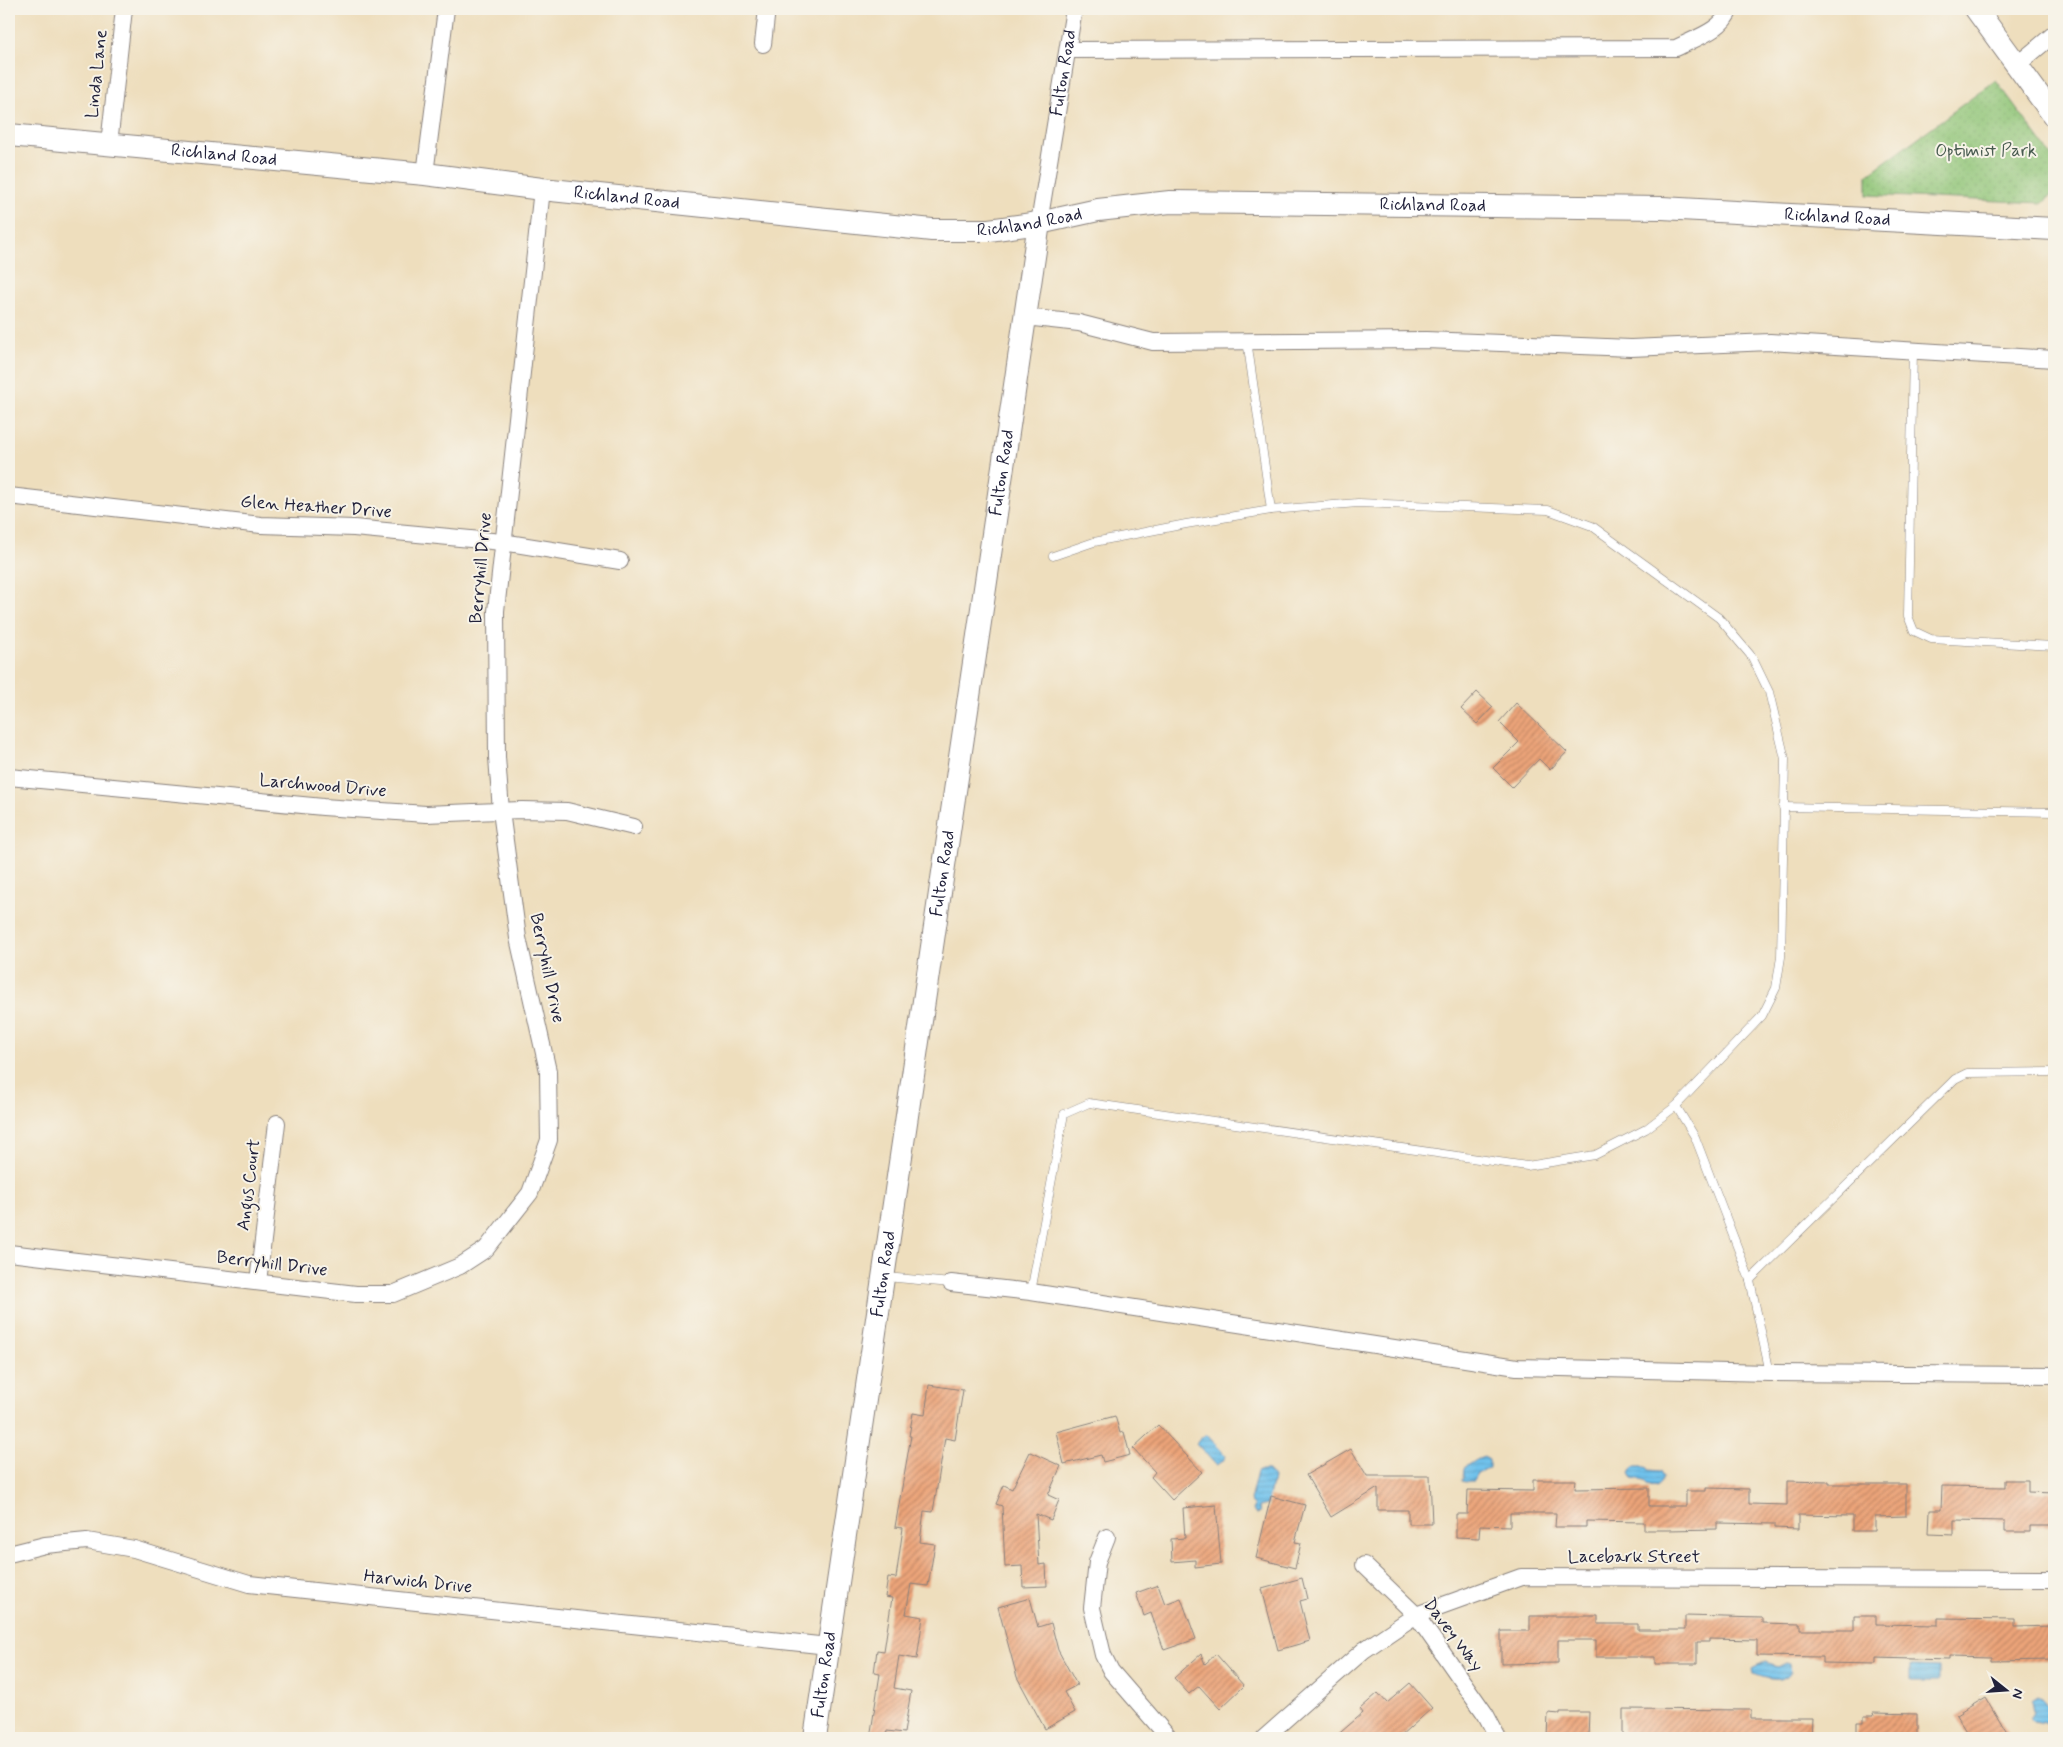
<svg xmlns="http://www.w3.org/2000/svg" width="2063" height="1747" font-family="Mynerve,sans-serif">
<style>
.park{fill:url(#park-dots);stroke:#587358}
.water{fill:url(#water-rules);stroke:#497294}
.building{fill:url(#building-hatch)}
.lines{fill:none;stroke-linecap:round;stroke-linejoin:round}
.lane-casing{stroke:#88807c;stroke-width:9}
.street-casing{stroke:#88807c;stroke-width:18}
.secondary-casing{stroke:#88807c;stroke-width:24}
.lane{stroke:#fff;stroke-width:8}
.street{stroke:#fff;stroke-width:16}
.secondary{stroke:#fff;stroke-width:22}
.labels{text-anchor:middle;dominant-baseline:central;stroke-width:4;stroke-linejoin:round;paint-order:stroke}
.street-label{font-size:18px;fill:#22223b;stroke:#f7f3e8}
.park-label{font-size:18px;fill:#485b50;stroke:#f7f3e8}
</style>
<defs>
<pattern id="park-dots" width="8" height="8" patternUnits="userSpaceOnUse" patternTransform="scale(1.25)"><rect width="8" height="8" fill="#8ec476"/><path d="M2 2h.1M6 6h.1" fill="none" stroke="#7aa867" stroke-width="1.8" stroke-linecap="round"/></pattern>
<pattern id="water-rules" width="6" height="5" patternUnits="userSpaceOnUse" patternTransform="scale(1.25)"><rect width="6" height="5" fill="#70c2ec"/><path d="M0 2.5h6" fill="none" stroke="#61a6cb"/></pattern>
<pattern id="building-hatch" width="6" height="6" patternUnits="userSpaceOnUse" patternTransform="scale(1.25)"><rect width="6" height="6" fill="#eca479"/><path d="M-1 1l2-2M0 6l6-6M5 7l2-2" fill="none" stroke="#bf8564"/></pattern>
</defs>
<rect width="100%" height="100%" fill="#f7f3e8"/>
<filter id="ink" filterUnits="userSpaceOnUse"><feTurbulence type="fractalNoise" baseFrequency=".02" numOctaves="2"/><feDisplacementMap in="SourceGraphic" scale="10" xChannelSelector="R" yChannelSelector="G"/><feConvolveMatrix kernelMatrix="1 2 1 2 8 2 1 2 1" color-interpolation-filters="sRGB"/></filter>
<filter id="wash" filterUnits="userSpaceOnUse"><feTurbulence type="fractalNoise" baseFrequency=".0096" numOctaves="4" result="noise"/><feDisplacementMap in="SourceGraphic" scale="20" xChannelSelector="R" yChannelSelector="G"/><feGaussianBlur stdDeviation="1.12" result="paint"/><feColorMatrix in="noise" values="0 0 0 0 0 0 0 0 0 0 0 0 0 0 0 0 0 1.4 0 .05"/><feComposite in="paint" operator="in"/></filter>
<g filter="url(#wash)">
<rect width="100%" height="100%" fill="#eedebd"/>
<path class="park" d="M1996 80 2054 159V193L2043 203 1867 195V175Z"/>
<g class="water">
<path d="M1206 1434 1226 1456 1222 1462 1216 1465 1196 1443Z"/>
<path d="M1484 1457 1489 1460V1469L1477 1473 1473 1480H1469L1466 1482 1461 1481 1463 1478 1464 1468C1471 1464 1476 1459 1484 1457Z"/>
<path d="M1634 1467H1646L1648 1470 1660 1471 1663 1477 1657 1487 1647 1484 1644 1481 1633 1479 1630 1473Z"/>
<path d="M1262 1470H1268L1273 1478 1267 1505 1259 1507 1260 1513 1255 1514 1253 1510 1255 1506 1250 1501 1257 1472Z"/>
<path d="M1766 1662 1777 1666 1785 1662 1789 1663 1790 1673C1780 1684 1765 1678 1754 1674L1753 1669Z"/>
<path d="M1910 1666 1939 1667V1681H1910Z"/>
<path d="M2039 1695C2049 1701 2056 1715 2047 1724L2043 1721 2040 1723 2034 1722 2031 1719 2035 1711 2033 1699Z"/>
</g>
<g id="blocks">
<g class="building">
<path d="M1477 692 1493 707 1477 724 1461 709Z"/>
<path d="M1516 703 1567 752 1550 770 1539 759 1512 787 1493 768 1519 742 1499 722Z"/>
<path d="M929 1385 963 1390 955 1440 945 1438 933 1512 924 1511 920 1542 935 1544 928 1586 911 1584 906 1614 923 1617 917 1659 899 1656 894 1688 911 1691 904 1733 887 1731 886 1738H870L880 1674 874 1673 877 1650 884 1651 892 1598 885 1597 888 1577 896 1578 903 1528 895 1527 911 1436H909L913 1413 925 1415Z"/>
<path d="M1115 1416 1120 1433 1124 1432 1130 1455 1103 1462 1101 1455 1064 1464 1056 1432Z"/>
<path d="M1158 1425 1202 1472 1172 1500 1151 1477 1155 1472 1133 1448Z"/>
<path d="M1351 1449 1367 1476H1430L1432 1524H1408V1510H1378V1488L1331 1517 1306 1475Z"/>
<path d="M1030 1452 1061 1466 1048 1495 1059 1500 1051 1520 1036 1514 1039 1565 1046 1564 1047 1586 1023 1587 1022 1566 1005 1567 1002 1506 996 1504 1004 1485 1012 1489Z"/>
<path d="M1533 1480H1576L1575 1489 1649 1488V1506H1686V1491H1706V1488L1749 1489V1504L1787 1505V1481L1829 1482V1484H1906V1516L1875 1517V1531H1853V1516L1798 1515V1529L1774 1528V1524L1717 1523V1529L1668 1530H1644V1522L1586 1521V1527H1555L1556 1513H1510V1526L1480 1525 1479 1538 1456 1537V1514H1467L1468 1490 1533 1491Z"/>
<path d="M2005 1480H2028V1492L2054 1493V1526H2030V1532H2005V1521L1954 1520V1535L1929 1534 1930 1510H1941L1942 1486 2005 1487Z"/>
<path d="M1271 1496 1305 1505 1295 1542 1301 1543 1295 1568 1256 1558Z"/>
<path d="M1216 1505 1221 1564 1195 1567V1560L1172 1562 1171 1539 1185 1538 1183 1508Z"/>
<path d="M1302 1578 1307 1599 1300 1601 1310 1641 1278 1650 1262 1589Z"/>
<path d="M1158 1585 1165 1604 1181 1598 1196 1639 1164 1650 1151 1613 1144 1616 1136 1593Z"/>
<path d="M1030 1598 1038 1627 1051 1623 1058 1650 1077 1685 1064 1692 1075 1712 1045 1729 1017 1677 998 1607Z"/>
<path d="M1530 1616H1598V1624H1638V1630H1685V1616L1762 1618V1623L1800 1624V1630H1854V1616H1876V1624L1938 1625V1618L2015 1619V1627L2053 1626 2054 1660 1991 1661V1657L1949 1656V1660L1876 1658V1664L1822 1663V1657L1757 1656V1640L1709 1639V1642H1697V1664H1655V1657H1596V1640H1558V1663L1501 1664V1631H1530Z"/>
<path d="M1201 1654 1205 1664 1216 1654 1244 1686 1220 1709 1199 1686 1189 1694 1174 1678Z"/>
<path d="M1410 1683 1432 1708 1399 1738H1334L1363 1713 1360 1709 1378 1693 1387 1703Z"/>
<path d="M1986 1697 2010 1738H1970L1956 1715Z"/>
<path d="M1623 1709 1751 1710V1718H1812L1811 1738H1623Z"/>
<path d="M1560 1712H1589L1588 1738H1547L1548 1713 1560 1714Z"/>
<path d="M1873 1713 1917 1714V1738H1857V1722H1864V1716H1874Z"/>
</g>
</g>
</g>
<g filter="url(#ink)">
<use href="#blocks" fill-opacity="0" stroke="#88807c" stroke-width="1"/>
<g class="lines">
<defs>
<g id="lane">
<path d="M1247 340 1271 510"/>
<path d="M1913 349 1908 616 1914 631 1931 639 2054 646"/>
<path d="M1783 807 2054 812"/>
<path d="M1676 1106 1695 1137 1750 1280"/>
<path d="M886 1277 951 1283"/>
<path d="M1031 1292 1064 1114 1089 1103 1527 1166 1595 1155 1646 1129 1676 1106 1762 1016 1776 988 1781 957 1785 759 1769 692 1752 657 1719 618 1592 526 1548 510 1358 503 1271 510 1186 524 1094 542 1053 556"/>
<path d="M1770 1373 1750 1280 1955 1079 1967 1073 2054 1072"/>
</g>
<g id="street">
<path d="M763 44 767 9"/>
<path d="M1068 50 1676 48C1695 38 1722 31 1730 9"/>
<path d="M2017 65 2054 34"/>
<path d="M109 144 124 9"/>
<path d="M425 174 446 9"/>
<path id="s1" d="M1039 223 1074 9"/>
<path d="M1025 317 1079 323 1153 342 1426 340 1631 348 1770 342 2054 359"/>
<path d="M9 496 261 525 354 528 502 542 620 561"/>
<path d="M9 777 323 807 426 814 522 810 567 811 634 827"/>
<path d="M9 1253 356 1294H393L460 1266 486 1249 530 1193 549 1140 548 1071 518 938 501 811 497 757 496 611 542 189"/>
<path d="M258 1282 277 1123"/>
<path d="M951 1283 1031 1292 1517 1367 1770 1373 2054 1375"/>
<path d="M1107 1537 1097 1562 1092 1608 1103 1655 1111 1671 1169 1738"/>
<path d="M9 1554 45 1545 87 1541 134 1549 249 1584 828 1646"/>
<path d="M1364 1565 1416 1615 1486 1715 1498 1738"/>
<path d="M1264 1738 1364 1650 1416 1615 1521 1577 2054 1579"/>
</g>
<g id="secondary">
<path d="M1976 9 2054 116"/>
<path id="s2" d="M9 135 425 174 542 189 932 230H989L1039 223 1098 210 1170 202 1662 208 2054 229"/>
<path id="s3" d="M815 1738 1039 223"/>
</g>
</defs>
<use href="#lane" class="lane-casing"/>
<use href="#street" class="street-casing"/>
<use href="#secondary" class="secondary-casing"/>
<use href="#lane" class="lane"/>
<use href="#street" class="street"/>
<use href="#secondary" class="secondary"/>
</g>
</g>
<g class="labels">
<g class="street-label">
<text stroke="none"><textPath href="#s1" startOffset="152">Fulton Road</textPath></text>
<text transform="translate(97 74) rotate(-84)">Linda Lane</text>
<text stroke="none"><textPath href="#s2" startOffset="216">Richland Road</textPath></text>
<text stroke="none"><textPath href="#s2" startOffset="621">Richland Road</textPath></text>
<text stroke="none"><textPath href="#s2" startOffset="1431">Richland Road</textPath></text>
<text stroke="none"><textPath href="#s2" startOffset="1836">Richland Road</textPath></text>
<text stroke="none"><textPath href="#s2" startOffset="1026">Richland Road</textPath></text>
<text stroke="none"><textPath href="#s3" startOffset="1279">Fulton Road</textPath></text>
<text transform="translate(316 507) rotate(4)">Glen Heather Drive</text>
<text transform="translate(481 568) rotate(-85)">Berryhill Drive</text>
<text transform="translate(323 786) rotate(5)">Larchwood Drive</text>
<text stroke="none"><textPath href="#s3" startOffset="874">Fulton Road</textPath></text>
<text transform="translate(547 968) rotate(78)">Berryhill Drive</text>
<text transform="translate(249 1185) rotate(-83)">Angus Court</text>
<text transform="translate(272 1264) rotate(7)">Berryhill Drive</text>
<text stroke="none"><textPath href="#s3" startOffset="469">Fulton Road</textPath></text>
<text x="1634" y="1557">Lacebark Street</text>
<text transform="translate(418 1582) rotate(6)">Harwich Drive</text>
<text transform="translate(1453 1635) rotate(53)">Davey Way</text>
<text stroke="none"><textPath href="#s3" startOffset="64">Fulton Road</textPath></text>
</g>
<g class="park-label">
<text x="1986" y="151">Optimist Park</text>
</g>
</g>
<rect width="2063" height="1747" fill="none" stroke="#f7f3e8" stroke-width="30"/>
<g transform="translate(2006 1690) rotate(107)" stroke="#f7f3e8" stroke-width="4" paint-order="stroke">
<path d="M0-4L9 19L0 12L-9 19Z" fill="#22223b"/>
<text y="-8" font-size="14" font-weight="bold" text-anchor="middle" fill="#22223b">N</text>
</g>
</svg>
